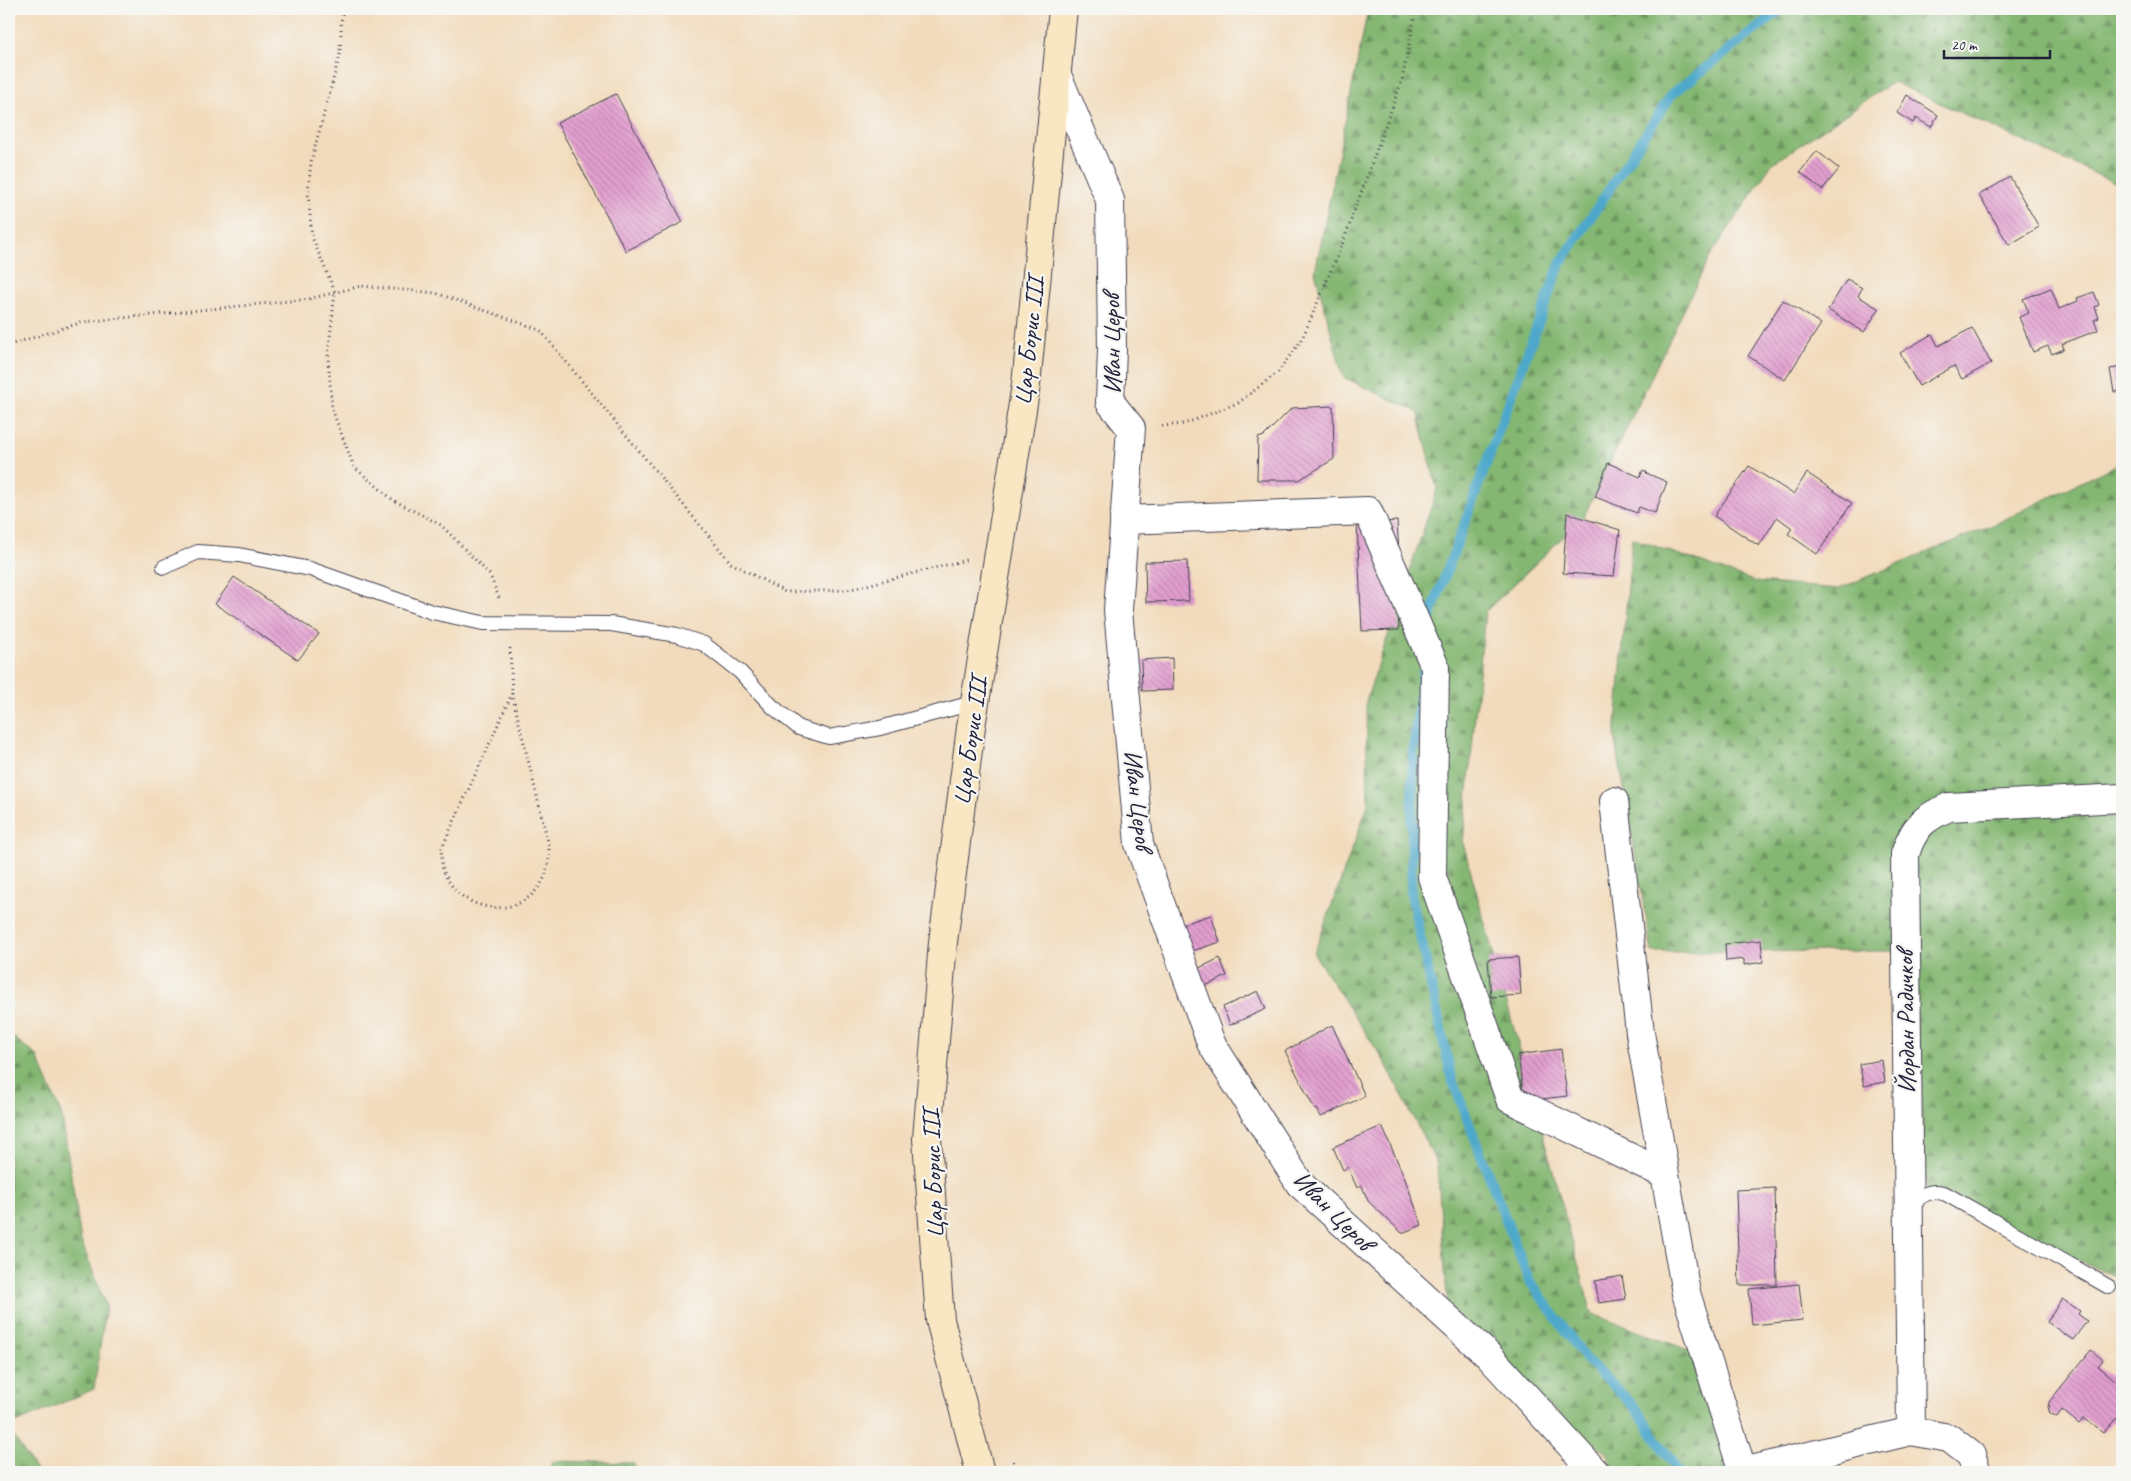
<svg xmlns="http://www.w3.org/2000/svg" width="2131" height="1481" font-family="Caveat,sans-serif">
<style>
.forest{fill:url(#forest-firs);stroke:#536c56}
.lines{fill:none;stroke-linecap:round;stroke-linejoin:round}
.stream{stroke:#4da8cb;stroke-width:10}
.building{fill:url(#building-back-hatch)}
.lane-casing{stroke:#413e4e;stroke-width:16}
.street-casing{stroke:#413e4e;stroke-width:30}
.secondary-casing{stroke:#413e4e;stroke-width:30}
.path{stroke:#413e4e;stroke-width:3;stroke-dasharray:1 4;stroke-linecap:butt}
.lane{stroke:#fff;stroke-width:14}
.street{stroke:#fff;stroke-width:28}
.secondary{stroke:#f9e7c3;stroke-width:28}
.labels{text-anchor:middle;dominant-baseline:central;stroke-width:4.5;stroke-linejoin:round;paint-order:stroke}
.street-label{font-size:25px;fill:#22223b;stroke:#f6f6f2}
</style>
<defs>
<pattern id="forest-firs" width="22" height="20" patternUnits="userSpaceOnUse" patternTransform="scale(1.25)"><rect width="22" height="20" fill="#84b772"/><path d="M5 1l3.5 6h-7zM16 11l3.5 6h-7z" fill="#6c945f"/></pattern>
<pattern id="building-back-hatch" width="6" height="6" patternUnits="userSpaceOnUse" patternTransform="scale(1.25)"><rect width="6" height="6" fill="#e39fd0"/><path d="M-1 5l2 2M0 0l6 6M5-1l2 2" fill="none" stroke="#b881aa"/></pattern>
</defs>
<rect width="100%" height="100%" fill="#f6f6f2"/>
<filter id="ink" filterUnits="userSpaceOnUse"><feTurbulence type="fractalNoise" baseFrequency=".02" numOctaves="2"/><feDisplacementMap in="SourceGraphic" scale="10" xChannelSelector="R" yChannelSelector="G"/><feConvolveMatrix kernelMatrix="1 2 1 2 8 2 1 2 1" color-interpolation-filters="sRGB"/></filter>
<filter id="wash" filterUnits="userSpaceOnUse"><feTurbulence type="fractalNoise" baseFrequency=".0096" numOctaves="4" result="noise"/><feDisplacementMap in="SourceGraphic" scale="20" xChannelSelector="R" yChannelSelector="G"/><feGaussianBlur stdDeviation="1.12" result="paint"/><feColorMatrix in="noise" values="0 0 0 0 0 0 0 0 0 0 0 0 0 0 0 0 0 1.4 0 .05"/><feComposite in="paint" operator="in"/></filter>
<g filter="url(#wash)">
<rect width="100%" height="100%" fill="#f2dbbc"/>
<g class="forest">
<path d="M1368 9H2122V186L1893 82 1772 164 1709 258 1583 518 1485 612 1463 843 1592 1314 1707 1357 1734 1472H1615L1607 1454 1449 1323 1437 1164 1386 1064 1314 954 1368 805 1366 701 1437 489 1418 412 1343 377 1315 272Z"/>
<path d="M2122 462V1279L1927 1197 1912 951 1652 952 1615 737 1632 538 1756 582 1838 589 1993 525Z"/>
<path d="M9 1034 37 1056 62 1116 81 1241 106 1306 94 1389 9 1426Z"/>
<path d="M9 1429 37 1472H9Z"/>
<path d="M553 1461 634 1463 636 1472H547Z"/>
</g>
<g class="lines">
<g class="stream">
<path d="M1427 633 1428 622 1560 264 1672 94 1782 9"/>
<path d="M1423 672 1413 750 1411 895 1452 1079 1529 1280 1586 1359 1636 1408 1678 1472"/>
</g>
</g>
<g id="blocks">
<g class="building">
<path d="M616 94 683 222 626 251 557 123Z"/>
<path d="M1907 95 1938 115 1931 127 1916 118 1913 123 1897 113Z"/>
<path d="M1817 151 1839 169 1822 190 1800 172Z"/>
<path d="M2010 177 2039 227 2009 245 1979 195Z"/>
<path d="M1847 279 1862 288 1858 296 1879 309 1864 332 1828 310Z"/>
<path d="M2051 288 2059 309 2078 301 2077 298 2094 292 2099 305 2095 307 2099 318 2094 320 2098 330 2062 344 2064 349 2052 354 2048 346 2033 352 2019 317 2029 313 2023 299Z"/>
<path d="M1783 300 1821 324 1785 380 1748 356Z"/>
<path d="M1972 328 1991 363 1962 379 1954 366 1919 386 1900 353 1932 334 1938 346Z"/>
<path d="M2122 367V391L2114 392 2110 369Z"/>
<path d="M1333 406 1334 459 1299 480H1257L1258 438 1264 436 1292 408Z"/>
<path d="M1608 463 1640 477 1643 470 1647 472 1646 473 1667 482 1655 513 1639 507 1637 513 1595 497Z"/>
<path d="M1749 466 1793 494 1807 473 1852 503 1817 554 1788 534 1792 528 1777 517 1759 546 1714 516Z"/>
<path d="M1567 513 1620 530 1614 576 1563 573Z"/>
<path d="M1397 521 1400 569 1397 570 1399 630 1362 631 1357 524Z"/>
<path d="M1187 561 1189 601 1146 602 1145 562Z"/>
<path d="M234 577 319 634 298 660 215 604Z"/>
<path d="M1172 658 1173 690 1142 691 1141 660Z"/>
<path d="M1211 915 1220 942 1189 952 1180 925Z"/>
<path d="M1761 940 1763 962 1744 965V959L1726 961 1725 944Z"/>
<path d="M1518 957 1521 995 1491 997 1488 959Z"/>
<path d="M1220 958 1227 976 1203 987 1195 970Z"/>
<path d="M1258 991 1266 1009 1230 1025 1223 1007Z"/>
<path d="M1332 1025 1365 1096 1321 1117 1317 1109 1315 1110 1285 1051Z"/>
<path d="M1561 1049 1567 1096 1524 1101 1518 1055Z"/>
<path d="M1882 1060 1885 1082 1864 1086 1859 1064Z"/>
<path d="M1382 1126 1403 1174 1422 1225 1402 1233 1368 1201 1362 1186 1357 1188 1348 1167 1343 1170 1333 1147Z"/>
<path d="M1775 1188 1777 1285H1739L1736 1190Z"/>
<path d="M1622 1276 1626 1299 1599 1303 1595 1281Z"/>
<path d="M1799 1284 1803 1320 1752 1325 1749 1289Z"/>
<path d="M2062 1299 2080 1311 2078 1314 2087 1321 2073 1340 2047 1322Z"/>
<path d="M2091 1350 2103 1360 2098 1366 2122 1386V1412L2103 1433 2084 1418 2079 1424 2062 1410 2057 1417 2050 1413 2048 1407 2049 1402Z"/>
</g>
</g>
</g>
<g filter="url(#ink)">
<use href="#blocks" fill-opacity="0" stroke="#413e4e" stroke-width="1"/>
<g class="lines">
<defs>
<g id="lane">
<path d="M164 567 198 552 239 555 310 569 432 612 483 623 611 624 677 635 704 644 740 672 773 707 799 728 829 737 880 728 976 702"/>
<path d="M1912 1208C1918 1194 1932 1189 1946 1194L2109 1287"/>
</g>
<g id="street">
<path d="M1057 75 1110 200 1112 350 1110 402 1131 428 1118 610 1139 844 1211 1043 1300 1184 1489 1356 1595 1472"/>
<path d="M1124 520 1368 511 1435 667 1432 877 1510 1099 1664 1174"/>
<path d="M1614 801 1640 1033 1686 1293 1743 1472"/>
<path d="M1911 1431 1905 854C1914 827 1923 818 1949 807L2122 798"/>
<path d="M1743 1472 1911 1431 1949 1438 1971 1455 1977 1472"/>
</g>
<path id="secondary" d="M980 1472 940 1320 927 1139 943 942 971 727 1026 385 1063 9"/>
</defs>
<use href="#lane" class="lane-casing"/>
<use href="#street" class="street-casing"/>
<use href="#secondary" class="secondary-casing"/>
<g class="path">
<path d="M342 9 340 54 311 162 308 192 312 237 335 292 328 356 332 409 354 467 393 500 441 525 490 575 499 598"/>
<path d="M9 345 83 322 309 299 361 286 436 293 540 330 731 563 785 592 847 590 966 560"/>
<path d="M1162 426 1184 424 1238 403 1278 372 1302 339 1342 245 1402 80 1415 15"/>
<path d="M510 648 512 694 441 850C442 856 441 863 443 869 458 915 525 923 545 876 549 866 549 857 549 846L512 694"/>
<path d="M1013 1461 1017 1472"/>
</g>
<use href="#lane" class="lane"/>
<use href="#street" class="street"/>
<use href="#secondary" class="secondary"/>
</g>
</g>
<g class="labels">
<g class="street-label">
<text transform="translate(1029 341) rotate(-84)">Цар Борис III</text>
<text transform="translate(1112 344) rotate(-91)">Иван Церов</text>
<text transform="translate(970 741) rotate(-82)">Цар Борис III</text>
<text transform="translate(1138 800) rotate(83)">Иван Церов</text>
<text transform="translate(1906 1022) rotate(-91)">Йордан Радичков</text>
<text transform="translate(933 1174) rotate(-92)">Цар Борис III</text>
<text transform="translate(1333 1211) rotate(45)">Иван Церов</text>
</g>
</g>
<rect width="2131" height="1481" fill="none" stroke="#f6f6f2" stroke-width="30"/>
<path d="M1944 50v8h106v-8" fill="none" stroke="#22223b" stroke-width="2.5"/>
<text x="1951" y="50" font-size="15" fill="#22223b" stroke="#f6f6f2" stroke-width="4" paint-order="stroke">20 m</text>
</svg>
